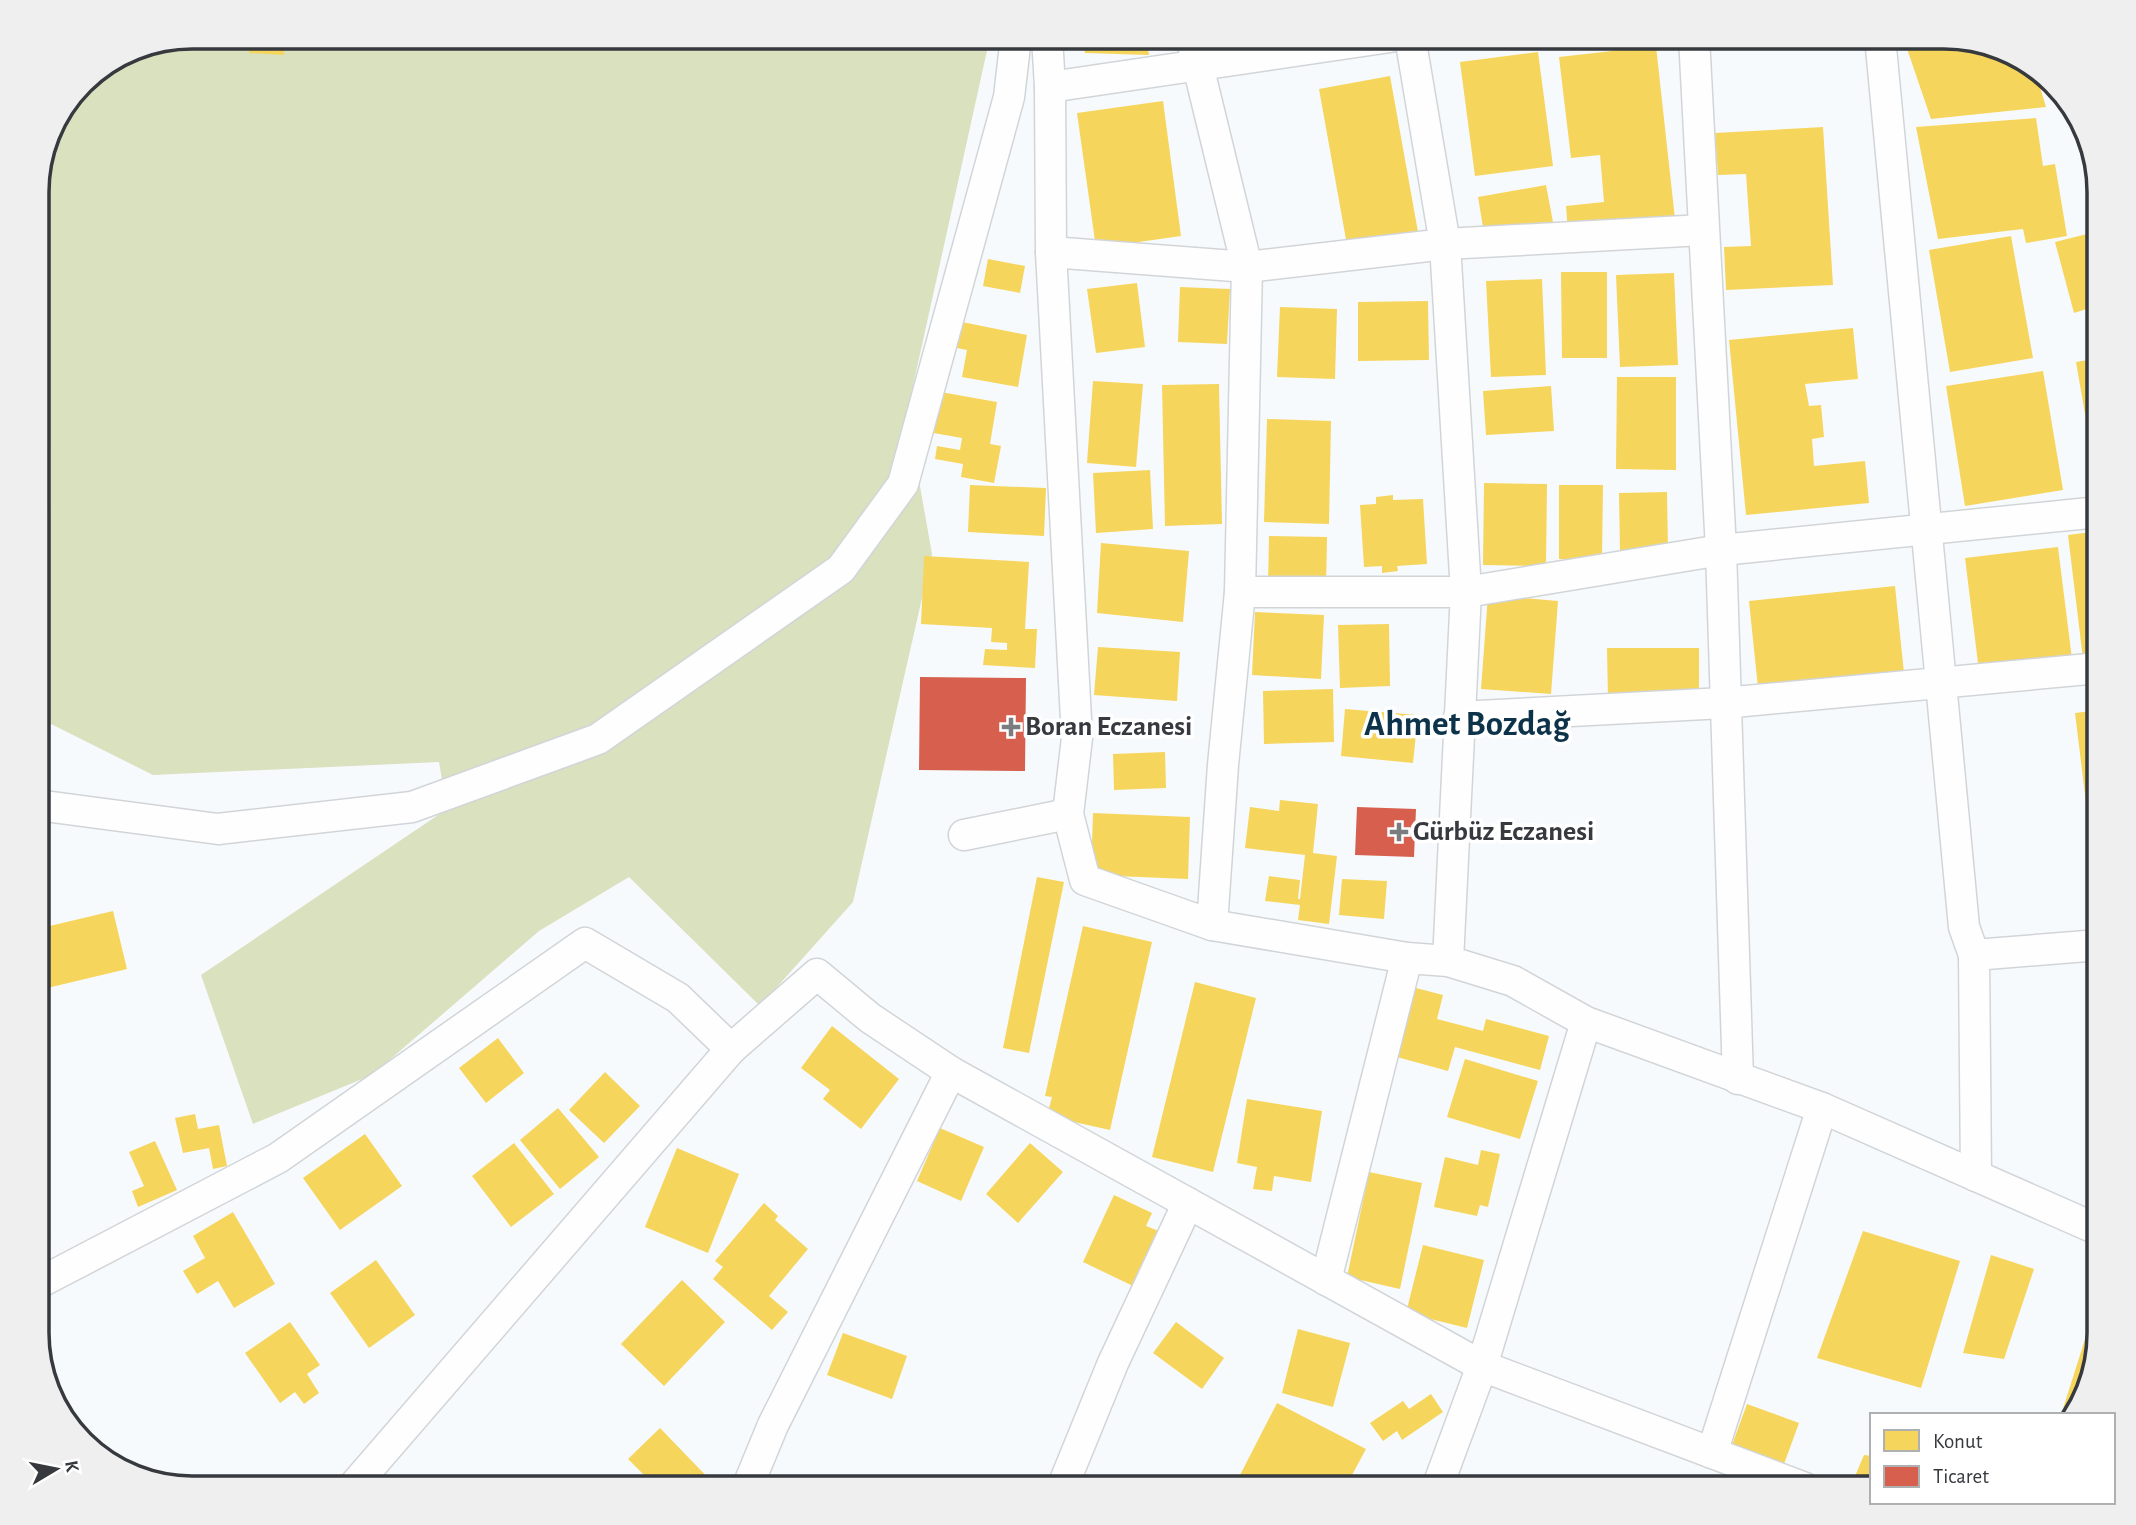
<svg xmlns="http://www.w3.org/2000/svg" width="2136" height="1525" font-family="'Alegreya Sans',sans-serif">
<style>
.forest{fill:#d9e1bf}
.homes{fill:#f6d55c}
.shops{fill:#d6604d}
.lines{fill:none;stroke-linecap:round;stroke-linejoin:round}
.minor-casing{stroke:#d2d5d8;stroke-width:33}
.minor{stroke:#fefeff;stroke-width:30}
.poi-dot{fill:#7a7d80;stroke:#fff;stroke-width:2.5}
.labels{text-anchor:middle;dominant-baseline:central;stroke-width:7;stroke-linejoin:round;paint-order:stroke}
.poi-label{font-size:28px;font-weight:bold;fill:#36393d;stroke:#fff;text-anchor:start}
.district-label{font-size:35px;font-weight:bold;fill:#0d334a;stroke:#fff}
.rim{fill:none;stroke:#36393d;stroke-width:3.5}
</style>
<rect width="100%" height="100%" fill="#f7fafd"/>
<path class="forest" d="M192 37H990L907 413 932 554 853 902 760 1006 629 877 539 931 372 1075 253 1124 201 975 447 809 439 762 153 775 37 717V181L53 123 89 75 133 48Z"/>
<g class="homes">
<path d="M250 37H285L284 55 249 53Z"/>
<path d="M1082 37H1146L1149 55 1085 53Z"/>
<path d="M1209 37H1254L1255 38 1210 45Z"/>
<path d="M1903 37H1945L2034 67 2046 107 1931 119Z"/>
<path d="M1656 46 1675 219 1568 232 1566 206 1604 202 1600 155 1571 158 1559 57Z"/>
<path d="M1538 52 1553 166 1475 176 1460 62Z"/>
<path d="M1390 76 1418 232 1347 245 1319 89Z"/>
<path d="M1163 101 1181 236 1096 248 1077 113Z"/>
<path d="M2036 118 2043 166 2055 164 2067 236 2026 243 2023 229 1938 239 1916 127Z"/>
<path d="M1823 127 1833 285 1726 290 1724 247 1751 246 1746 174 1718 175 1715 133Z"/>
<path d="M1546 185 1553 222 1484 233 1478 197Z"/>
<path d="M2099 231V305L2074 313 2055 242Z"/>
<path d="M2011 236 2033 358 1950 372 1929 250Z"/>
<path d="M988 259 1025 266 1020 293 983 286Z"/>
<path d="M1561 272H1607V358H1562Z"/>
<path d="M1674 273 1678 365 1620 367 1616 275Z"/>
<path d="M1542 279 1546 375 1491 377 1486 281Z"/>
<path d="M1137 283 1145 347 1096 353 1087 289Z"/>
<path d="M1180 287 1230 289 1227 344 1178 342Z"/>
<path d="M1428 301 1429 360 1358 361V302Z"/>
<path d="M1280 307 1337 309 1335 379 1277 377Z"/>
<path d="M957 321 1027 335 1018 387 962 377 967 350 952 347Z"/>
<path d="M1853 328 1858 379 1805 384 1809 406 1821 405 1824 437 1812 439 1814 466 1865 461 1869 503 1746 515 1729 340Z"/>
<path d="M2099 358V489H2098L2076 362Z"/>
<path d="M2043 371 2063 490 1965 506 1946 386Z"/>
<path d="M1617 377H1676V470L1616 469Z"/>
<path d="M1093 381 1143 384 1136 467 1087 463Z"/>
<path d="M1219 384 1222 524 1165 526 1162 385Z"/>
<path d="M1551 386 1554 431 1486 435 1483 391Z"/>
<path d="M935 391 997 402 990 444 1001 446 994 483 961 477 963 464 935 459 937 446 960 450 962 438 928 432Z"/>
<path d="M1267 419 1331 421 1329 524 1264 522Z"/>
<path d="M1150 470 1153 529 1096 533 1093 473Z"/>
<path d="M1484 483 1547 484 1546 566 1483 565Z"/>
<path d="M970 485 1046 488 1044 536 968 532Z"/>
<path d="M1559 485H1603L1602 560 1559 559Z"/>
<path d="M1667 492 1668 551H1620L1619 493Z"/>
<path d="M1393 495V500L1423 499 1427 564 1397 566 1398 571 1382 573V566L1364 567 1360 505 1376 504V497Z"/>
<path d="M2099 531V657L2083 659 2068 535Z"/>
<path d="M1269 536 1327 537 1326 588 1268 587Z"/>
<path d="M1101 543 1189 551 1183 622 1097 613Z"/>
<path d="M2058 547 2072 659 1979 671 1965 558Z"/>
<path d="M924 556 1029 562 1025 629H1037L1035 668 983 665 985 649 1007 650V643L991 642 992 628 921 624Z"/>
<path d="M1895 586 1904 673 1758 688 1749 601Z"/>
<path d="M1488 595 1558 601 1551 694 1481 689Z"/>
<path d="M1255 612 1324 615 1321 679 1252 675Z"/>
<path d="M1389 624 1390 686 1340 688 1338 625Z"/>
<path d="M1098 647 1180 652 1177 701 1094 695Z"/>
<path d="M1607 648H1699V700H1608Z"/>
<path d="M1333 689 1334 742 1264 744 1263 691Z"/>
<path d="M1345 709 1418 715 1413 763 1341 756Z"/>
<path d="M2099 710V818L2088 819 2075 713Z"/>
<path d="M1165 752 1166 788 1114 790 1113 754Z"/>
<path d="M1280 800 1318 804 1313 853 1337 856 1329 924 1298 920 1300 905 1265 901 1269 876 1300 880 1298 899H1300L1305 855 1245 848 1250 807 1279 811Z"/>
<path d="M1093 813 1190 817 1188 879 1091 875Z"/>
<path d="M1037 877 1064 882 1029 1053 1003 1048Z"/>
<path d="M1342 879 1387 881 1384 919 1339 915Z"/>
<path d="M113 911 127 969 43 989 37 964V929Z"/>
<path d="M1083 926 1152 942 1110 1130 1047 1116 1052 1097 1045 1096Z"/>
<path d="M1195 982 1256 998 1213 1172 1152 1157Z"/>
<path d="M1416 988 1443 995 1437 1019 1483 1031 1486 1019 1549 1036 1540 1070 1455 1047 1448 1071 1397 1057Z"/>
<path d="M832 1026 899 1079 861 1129 823 1099 830 1090 801 1068Z"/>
<path d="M498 1038 524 1073 486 1103 459 1068Z"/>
<path d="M1465 1059 1538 1081 1520 1139 1447 1117Z"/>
<path d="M605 1072 640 1106 604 1143 569 1110Z"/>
<path d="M1247 1099 1322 1111 1311 1182 1274 1176 1272 1191 1253 1189 1257 1167 1237 1163Z"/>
<path d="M558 1108 599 1157 560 1189 520 1140Z"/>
<path d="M195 1114 198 1129 219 1125 227 1166 213 1169 209 1148 183 1153 175 1118Z"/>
<path d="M940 1128 984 1147 961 1201 917 1181Z"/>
<path d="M365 1134 402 1186 340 1230 303 1178Z"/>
<path d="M155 1141 177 1190 138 1207 132 1191 144 1186 129 1152Z"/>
<path d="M514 1143 554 1194 511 1227 472 1176Z"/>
<path d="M1030 1143 1063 1172 1018 1223 986 1194Z"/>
<path d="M677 1148 739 1174 708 1253 645 1227Z"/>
<path d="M1481 1150 1500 1154 1488 1207 1480 1205 1477 1216 1434 1207 1445 1157 1478 1165Z"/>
<path d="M1369 1172 1422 1183 1400 1289 1347 1277Z"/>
<path d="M1114 1195 1152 1213 1146 1226 1159 1231 1133 1286 1083 1262Z"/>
<path d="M37 1196 51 1236 37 1241Z"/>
<path d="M764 1203 778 1216 775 1220 808 1249 769 1296 788 1312 772 1330 713 1279 723 1267 715 1261Z"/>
<path d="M233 1212 275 1284 234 1308 218 1281 197 1294 183 1271 205 1258 193 1236Z"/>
<path d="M1863 1231 1960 1261 1921 1388 1817 1358Z"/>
<path d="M1423 1245 1484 1260 1467 1328 1406 1313Z"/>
<path d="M1991 1255 2034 1269 2004 1359 1963 1353Z"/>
<path d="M376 1260 415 1315 369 1348 330 1293Z"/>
<path d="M682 1280 725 1322 664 1386 621 1344Z"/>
<path d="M2093 1314 2099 1316V1334L2072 1415H2061Z"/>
<path d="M290 1322 320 1365 307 1374 319 1393 304 1404 295 1392 280 1403 245 1353Z"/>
<path d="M1176 1322 1224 1358 1202 1389 1153 1353Z"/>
<path d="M1298 1329 1350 1343 1333 1407 1282 1393Z"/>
<path d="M843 1333 907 1356 892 1399 827 1375Z"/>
<path d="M1431 1394 1443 1412 1402 1440 1397 1431 1383 1441 1370 1423 1403 1401 1409 1409Z"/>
<path d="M1277 1403 1366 1449 1345 1488H1260L1239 1477Z"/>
<path d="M1747 1404 1799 1423 1780 1475 1728 1456Z"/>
<path d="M660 1428 715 1485 712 1488H657L628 1459Z"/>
<path d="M1864 1455 1872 1456V1488H1850Z"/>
</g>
<g class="shops">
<path d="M920 677 1026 678 1025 771 919 770Z"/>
<path d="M1357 807 1416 809 1414 857 1355 855Z"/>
</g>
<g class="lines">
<defs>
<g id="minor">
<path d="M1047 37 1050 87 1051 252 1077 738 1068 814 1085 880 1212 925 1407 958 1448 961 1513 981 1586 1022 1822 1108 2099 1230"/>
<path d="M1191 37 1247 267 1240 592 1223 765 1212 925"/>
<path d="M1410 37 1445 244 1466 592 1448 961"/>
<path d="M1694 37 1721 550 1738 1079"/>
<path d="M1880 37 1964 927 1974 955 1976 1176"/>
<path d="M1050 87 1390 37"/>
<path d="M1051 252 1247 267 1445 244 1703 230"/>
<path d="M1240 592H1466L1721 550 2099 512"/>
<path d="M1459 717 1724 703 2099 668"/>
<path d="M37 805 218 829 412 807 598 739 841 569 903 484 1009 97 1016 37"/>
<path d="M964 835 1068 814"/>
<path d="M1974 955 2099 945"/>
<path d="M731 1049 817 974 870 1018 951 1072 1482 1366 1805 1488"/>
<path d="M1326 1280 1407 958"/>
<path d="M37 1284 278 1158 585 943 678 998 731 1049 352 1488"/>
<path d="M1712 1453 1822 1108"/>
<path d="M747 1488 773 1425 951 1072"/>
<path d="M1062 1488 1113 1363 1188 1203"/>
<path d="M1437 1488 1482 1366 1586 1022"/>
</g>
</defs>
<use href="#minor" class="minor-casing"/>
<use href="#minor" class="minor"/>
</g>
<g class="poi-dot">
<path d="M1007.5 716.5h7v7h7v7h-7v7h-7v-7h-7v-7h7z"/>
<path d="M1395.5 821.5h7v7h7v7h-7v7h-7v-7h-7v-7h7z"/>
</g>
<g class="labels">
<g class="poi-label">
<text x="1025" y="727">Boran Eczanesi</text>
<text x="1413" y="832">Gürbüz Eczanesi</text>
</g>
<g class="district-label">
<text x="1467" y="724">Ahmet Bozdağ</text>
</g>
</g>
<path d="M0 0H2136V1525H0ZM192 49H1944A143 143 0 0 1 2087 192V1333A143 143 0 0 1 1944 1476H192A143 143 0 0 1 49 1333V192A143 143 0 0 1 192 49Z" fill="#efefef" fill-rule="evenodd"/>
<path class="rim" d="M192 49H1944A143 143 0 0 1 2087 192V1333A143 143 0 0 1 1944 1476H192A143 143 0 0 1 49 1333V192A143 143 0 0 1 192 49Z"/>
<rect x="1870" y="1413" width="245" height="91" fill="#ffffff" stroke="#afb0b1" stroke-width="2"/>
<rect x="1884" y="1430" width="35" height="21" fill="#f6d55c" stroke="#afb0b1" stroke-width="2"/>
<text x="1933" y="1448" font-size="21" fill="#36393d">Konut</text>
<rect x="1884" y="1466" width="35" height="21" fill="#d6604d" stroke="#afb0b1" stroke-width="2"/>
<text x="1933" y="1483" font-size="21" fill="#36393d">Ticaret</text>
<g transform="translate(56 1469) rotate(80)" stroke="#ffffff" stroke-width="5" paint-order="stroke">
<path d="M0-5L12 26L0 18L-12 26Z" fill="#36393d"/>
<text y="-10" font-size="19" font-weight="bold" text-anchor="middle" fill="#36393d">K</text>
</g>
</svg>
